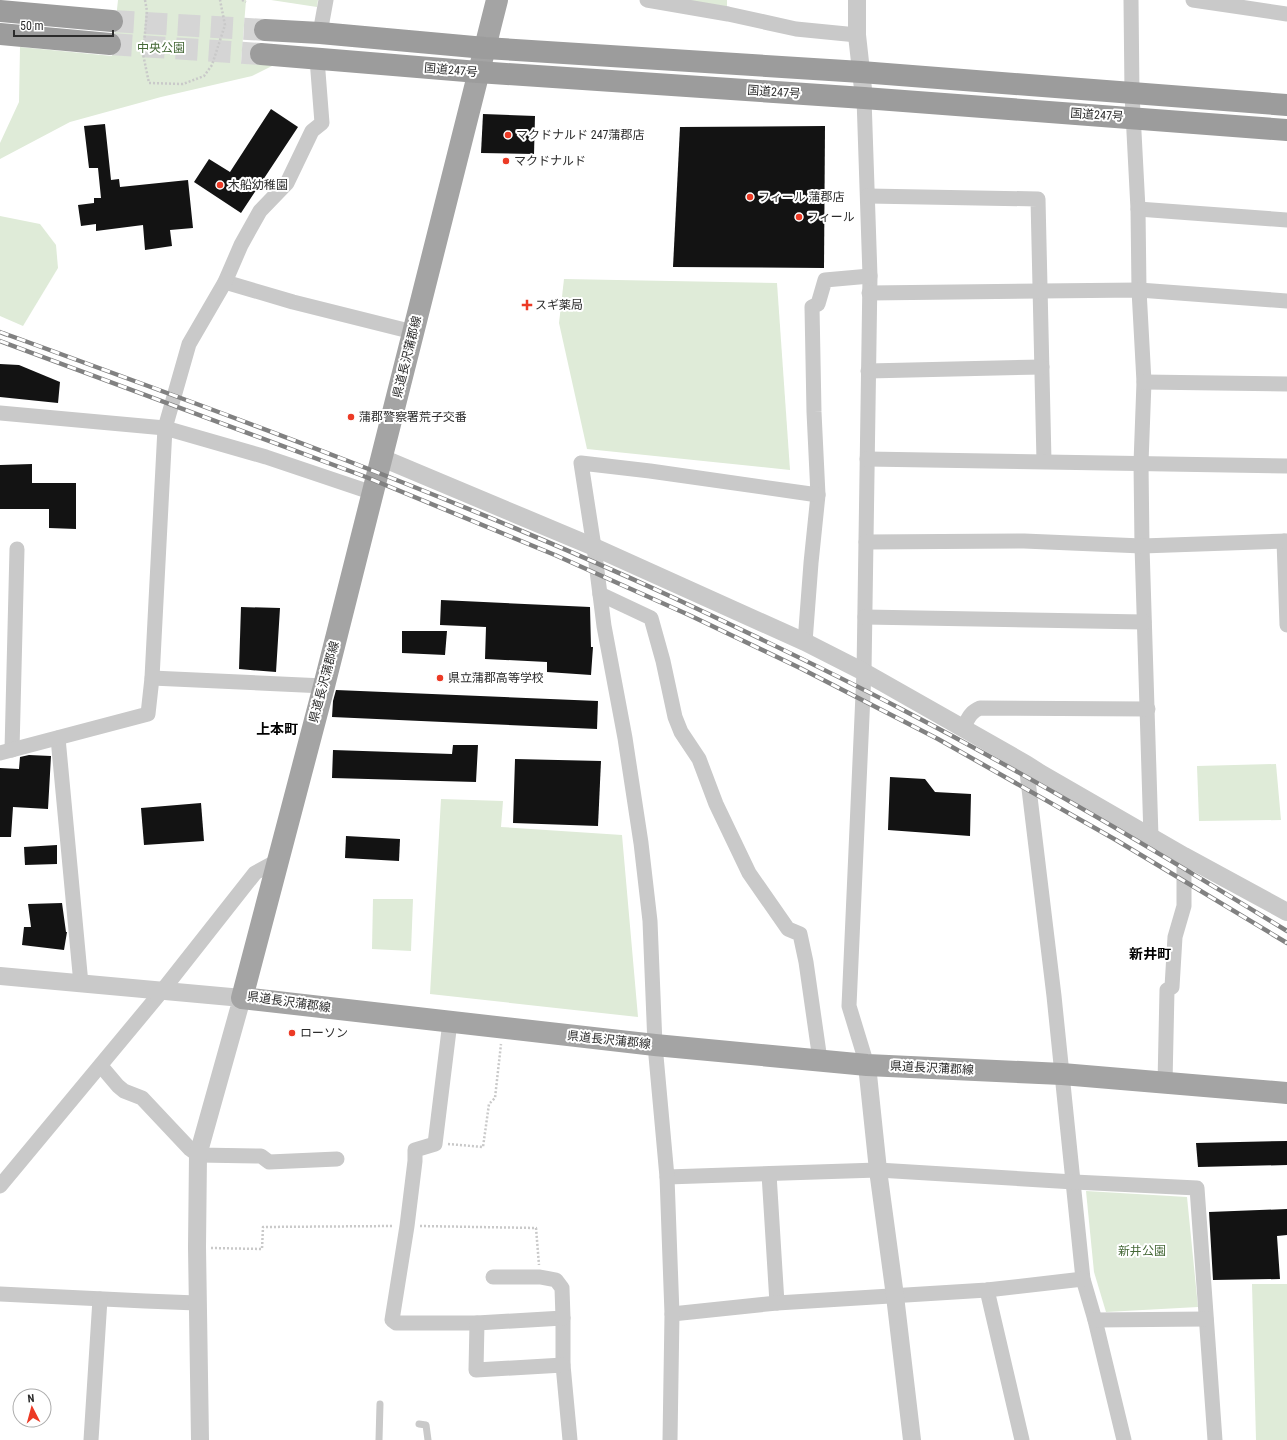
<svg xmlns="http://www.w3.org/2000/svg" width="1287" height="1440" font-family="'Roboto Condensed','Noto Sans JP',sans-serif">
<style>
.green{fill:#dfebd8}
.building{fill:#131313}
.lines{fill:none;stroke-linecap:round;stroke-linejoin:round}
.trunk-tunnel{stroke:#d5d5d5;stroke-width:22;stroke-dasharray:22 11;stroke-linecap:butt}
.path{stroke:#c9c9c9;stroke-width:2.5;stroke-dasharray:2 2;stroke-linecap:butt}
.service{stroke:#c9c9c9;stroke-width:7}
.minor{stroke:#c9c9c9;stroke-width:15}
.tertiary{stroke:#c9c9c9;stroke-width:18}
.primary{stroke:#a4a4a4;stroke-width:22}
.trunk{stroke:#9c9c9c;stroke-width:22}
.rail-casing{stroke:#818181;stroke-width:4.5}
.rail{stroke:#fff;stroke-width:3;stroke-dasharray:9;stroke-linecap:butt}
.poi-dot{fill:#ec3a25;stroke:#fff;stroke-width:1.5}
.labels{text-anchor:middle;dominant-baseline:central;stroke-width:4;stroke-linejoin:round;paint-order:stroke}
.park-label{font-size:12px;fill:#466938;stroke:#fff}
.street-label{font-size:12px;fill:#2c2c2c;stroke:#fff}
.poi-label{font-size:12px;fill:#2c2c2c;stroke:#fff;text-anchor:start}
.quarter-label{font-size:14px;font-weight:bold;fill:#000;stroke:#fff}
</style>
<rect width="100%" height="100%" fill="#fff"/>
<g class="green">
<path d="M118 0H246L241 63 274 65 252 76 161 97 70 122 0 159V143L19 102 20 47 112 56Z"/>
<path d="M271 0H318L317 7Z"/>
<path d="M678 0H727V7Z"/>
<path d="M0 216 40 224 56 245 58 268 23 326 0 316Z"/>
<path d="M564 279 777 283 790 470 587 449 559 323Z"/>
<path d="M1276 764 1281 820 1199 821 1197 766Z"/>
<path d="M441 799 503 801 501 827 622 835 638 1017 430 994Z"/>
<path d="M373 899H413L411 951 372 949Z"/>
<path d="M1086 1191 1187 1197 1198 1307 1106 1312 1094 1272Z"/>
<path d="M1252 1284H1287V1440H1256Z"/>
</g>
<g class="building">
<path d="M271 109 298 127 241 213 194 182 209 159 230 172Z"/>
<path d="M483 114 535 116 534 154 481 153Z"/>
<path d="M105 124 111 180 119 179 120 187 188 180 193 228 170 230 172 246 145 250 143 225 96 231V224L81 226 78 205 94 203V198H101L98 168H89L84 126Z"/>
<path d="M825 126 824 268 673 267 680 127Z"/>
<path d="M0 364 19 365 60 382 58 403 0 397Z"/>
<path d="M32 464V483H76V529L49 528V509H0V465Z"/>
<path d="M441 600 590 607 591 647H593L591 675 547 672V662L485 659 486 627 440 625Z"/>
<path d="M241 607 280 608 276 672 239 669Z"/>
<path d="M402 631H447L445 655 402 653Z"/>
<path d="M336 690 598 701 597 729 332 717 333 701Z"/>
<path d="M453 745H478L476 782 332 778 333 750 452 754Z"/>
<path d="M29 755 51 756 48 809 13 807 11 837H0V768L19 769 20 757Z"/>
<path d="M515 759 601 761 598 826 513 823Z"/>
<path d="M890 777 925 779 935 792 971 794 970 836 888 830Z"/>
<path d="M201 803 204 841 144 845 141 808Z"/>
<path d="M346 836 400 839 399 861 345 858Z"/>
<path d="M57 845V864L25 865 24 847Z"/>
<path d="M62 903 66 932H67L64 950 22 945 24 927H31L28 904Z"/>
<path d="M1287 1141V1165L1198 1167 1196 1143Z"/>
<path d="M1287 1209V1235L1277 1236 1280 1279 1213 1280 1209 1212Z"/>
</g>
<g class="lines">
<g class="trunk-tunnel">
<path d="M112 21 265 30"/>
<path d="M110 44 261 54"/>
</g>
<g class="path">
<path d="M145 0 147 11 143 54 149 83 183 84 204 76 212 65 225 25 220 0"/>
<path d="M242 0 246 2"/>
<path d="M448 1144 483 1147 489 1104 495 1098 501 1044"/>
<path d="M420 1226 536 1228 539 1265"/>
<path d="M211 1248 262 1249 263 1227 393 1226"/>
</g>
<g class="service">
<path d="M419 1424 426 1425 428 1440"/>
<path d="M379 1440 380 1404"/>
</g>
<g class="minor">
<path d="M647 0 728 14 796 29 857 35"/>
<path d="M1131 0 1132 94 1138 209 1287 220"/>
<path d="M1193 0 1287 14"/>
<path d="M320 33 326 0"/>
<path d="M864 98 870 276 864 672 849 1006 867 1065"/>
<path d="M868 196 1038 199 1044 461"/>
<path d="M1138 209 1139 290 1144 382 1141 463 1142 546 1151 837"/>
<path d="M225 282 293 302 413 332"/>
<path d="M869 293 1139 290 1287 301"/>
<path d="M868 371 1042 367"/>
<path d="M1144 382 1287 384"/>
<path d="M0 413 165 428 266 457 373 493"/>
<path d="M867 459 1287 466"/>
<path d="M1284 541 1287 625"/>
<path d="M866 542 1024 541 1142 546 1287 541"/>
<path d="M600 594 651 618 663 661 675 717 681 732 699 759 716 804 749 873 788 929 800 934 806 962 820 1060"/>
<path d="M865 617 1144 622"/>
<path d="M805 642 811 563 818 495 814 412 812 307 818 304 825 280 870 276"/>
<path d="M152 678 324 686"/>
<path d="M963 728C968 719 970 712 980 708L1148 709"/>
<path d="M58 738 81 984"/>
<path d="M12 750 17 549"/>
<path d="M0 753 148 714 152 678 165 428 189 344 225 282 241 245 260 211 287 183 312 131 322 123 317 59"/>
<path d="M1026 764 1054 996 1083 1279 1095 1320 1124 1440"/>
<path d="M450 1022 435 1144 415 1150V1161L407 1226 392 1320 396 1323H477L563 1318V1365L570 1440"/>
<path d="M101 1066 118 1086 124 1091 142 1098 190 1149 198 1155 261 1156 269 1162 337 1159"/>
<path d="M1165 1083 1167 990 1172 987 1175 937 1184 906V856"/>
<path d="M769 1174 777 1303"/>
<path d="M667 1177 878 1170 1074 1182 1197 1188 1215 1440"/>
<path d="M0 1186 162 991 255 873 277 861"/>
<path d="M493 1277H540L556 1280 562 1288 563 1318"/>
<path d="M987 1290 1022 1440"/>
<path d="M0 1294 145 1301 197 1303"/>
<path d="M672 1314 777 1303 987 1290 1083 1279"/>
<path d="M1095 1320 1206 1319"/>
<path d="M477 1323 476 1370 563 1365"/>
<path d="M91 1440 100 1299"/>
<path d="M670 1440 672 1314 667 1177 655 1045 650 921 641 843 625 738 604 626 594 547 581 463 650 471 818 495"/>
</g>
<g class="tertiary">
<path d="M857 0V35L864 98"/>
<path d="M382 458 594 547 805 642 864 672 1026 764 1040 773 1184 856 1287 912"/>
<path d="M0 976 242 998 198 1155 197 1247 200 1440"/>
<path d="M867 1065 878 1170 895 1296 912 1440"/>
</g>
<path class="primary" d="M497 0 324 686 242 998 655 1045 867 1065 1062 1074 1287 1093"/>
<g class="trunk">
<path d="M0 11 112 21"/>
<path d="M265 30 320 33 485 48 861 72 1287 105"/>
<path d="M0 34 110 44"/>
<path d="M261 54 478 72 864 98 1287 130"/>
</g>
<defs>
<g id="rail">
<path d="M0 332C226 414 453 496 672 597 749 633 827 670 903 710 1034 778 1161 854 1287 931"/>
<path d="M0 341 366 477 555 555 689 615 800 668 938 739 1116 840 1287 943"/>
</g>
</defs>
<use href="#rail" class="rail-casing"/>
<use href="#rail" class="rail"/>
</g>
<g class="poi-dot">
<circle cx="508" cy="135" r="4"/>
<circle cx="506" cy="161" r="4"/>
<circle cx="220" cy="185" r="4"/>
<circle cx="750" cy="197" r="4"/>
<circle cx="799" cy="217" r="4"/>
<path d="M525 299h4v4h4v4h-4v4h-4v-4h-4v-4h4z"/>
<circle cx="351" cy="417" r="4"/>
<circle cx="440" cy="678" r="4"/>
<circle cx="292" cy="1033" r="4"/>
</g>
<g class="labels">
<g class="park-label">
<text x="161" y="48">中央公園</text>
<text x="1142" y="1251">新井公園</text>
</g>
<g class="street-label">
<text transform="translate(451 70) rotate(5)">国道247号</text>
<text transform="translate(774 92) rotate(4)">国道247号</text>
<text transform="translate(1097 115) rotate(4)">国道247号</text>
<text transform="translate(407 357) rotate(-76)">県道長沢蒲郡線</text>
<text transform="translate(324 682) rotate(-75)">県道長沢蒲郡線</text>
<text transform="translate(289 1002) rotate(8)">県道長沢蒲郡線</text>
<text transform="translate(609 1040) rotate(6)">県道長沢蒲郡線</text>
<text transform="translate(932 1068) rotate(3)">県道長沢蒲郡線</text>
</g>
<g class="poi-label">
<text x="516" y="135">マクドナルド 247蒲郡店</text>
<text x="514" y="161">マクドナルド</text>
<text x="228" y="185">木船幼稚園</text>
<text x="758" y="197">フィール 蒲郡店</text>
<text x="807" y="217">フィール</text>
<text x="535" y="305">スギ薬局</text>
<text x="359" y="417">蒲郡警察署荒子交番</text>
<text x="448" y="678">県立蒲郡高等学校</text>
<text x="300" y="1033">ローソン</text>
</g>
<g class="quarter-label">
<text x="277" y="729">上本町</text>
<text x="1150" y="954">新井町</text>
</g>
</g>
<g transform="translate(32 1408) rotate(354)"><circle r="19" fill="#ffffff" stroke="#ababab"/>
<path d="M0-3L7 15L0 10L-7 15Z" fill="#ec3a25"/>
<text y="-6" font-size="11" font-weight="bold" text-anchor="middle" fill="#2c2c2c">N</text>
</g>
<path d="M14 30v6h99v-6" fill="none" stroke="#2c2c2c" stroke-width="2"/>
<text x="20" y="30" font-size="12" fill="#2c2c2c" stroke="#ffffff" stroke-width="3" paint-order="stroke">50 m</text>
</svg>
